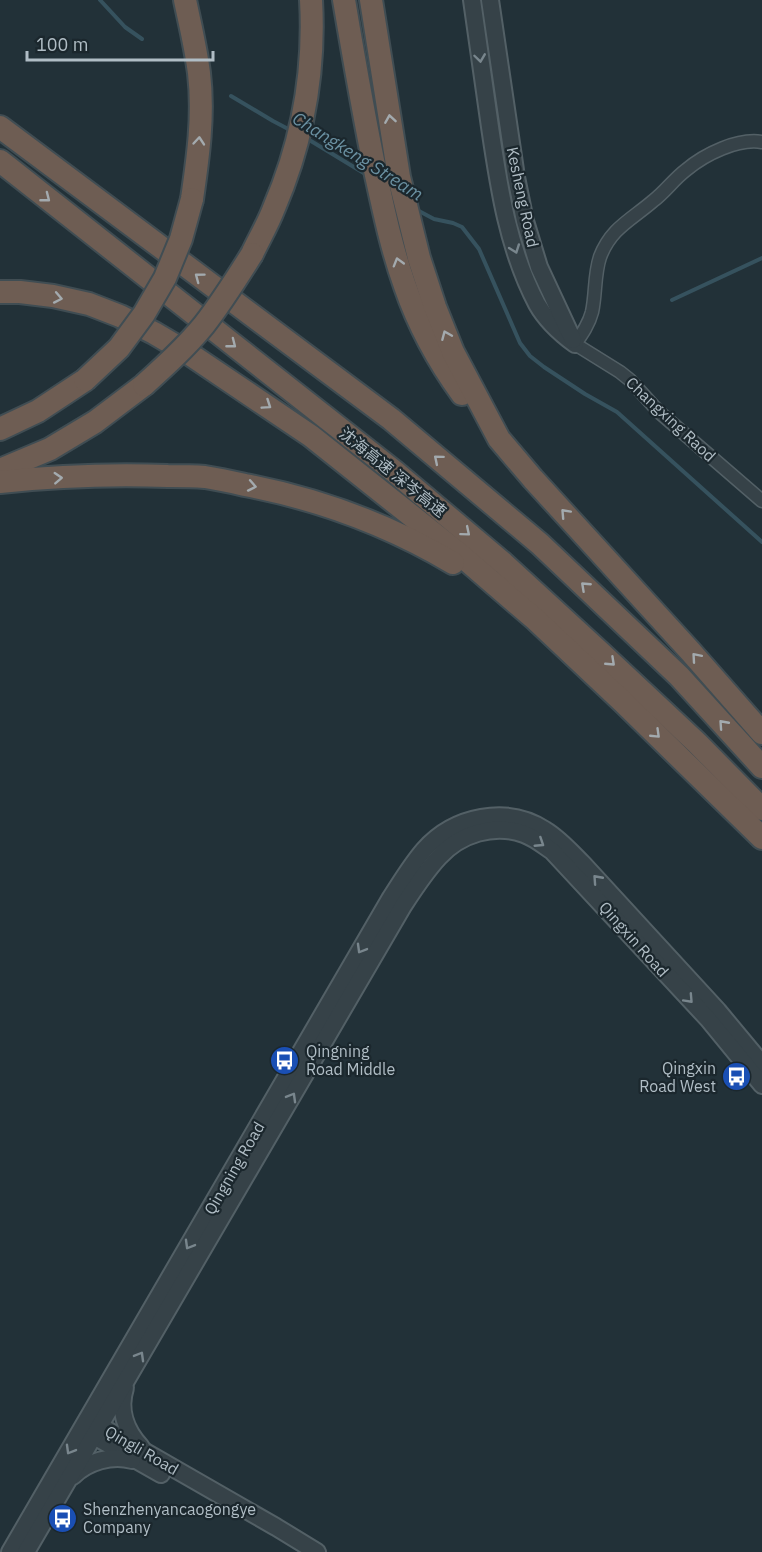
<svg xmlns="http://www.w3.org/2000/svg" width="762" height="1552" font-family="'IBM Plex Sans','Noto Sans SC',sans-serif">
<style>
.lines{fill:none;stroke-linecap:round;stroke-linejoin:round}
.stream{stroke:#36525e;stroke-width:4}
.minor-casing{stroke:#536066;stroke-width:15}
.tertiary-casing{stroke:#536066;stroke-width:20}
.motorway-casing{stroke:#404d53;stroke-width:26}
.minor{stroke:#364248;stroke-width:12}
.tertiary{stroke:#364248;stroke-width:16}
.motorway{stroke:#6e5d53;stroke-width:22}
.motorway-bridge-casing{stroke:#404d53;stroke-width:26;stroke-linecap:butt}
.motorway-bridge{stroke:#6e5d53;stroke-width:22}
.oneway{stroke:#79868d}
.oneway2{stroke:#a3aaae}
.labels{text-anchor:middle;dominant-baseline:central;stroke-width:4.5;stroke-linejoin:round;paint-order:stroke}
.street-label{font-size:16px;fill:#b0bdc5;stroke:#1b272d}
.poi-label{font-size:16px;fill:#b0bdc5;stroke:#1b272d;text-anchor:start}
.water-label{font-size:18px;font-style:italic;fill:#6b91a2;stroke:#1b272d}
</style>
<rect width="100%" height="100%" fill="#223138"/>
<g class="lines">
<g class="stream">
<path d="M100 0 125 27 142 39"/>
<path d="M231 96 273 121 292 131"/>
<path d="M306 138 367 175"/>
<path d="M417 210 434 219 453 223 462 227 479 249 520 343 530 356 544 367 585 394 617 412 762 542"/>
<path d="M672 300 762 258"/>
</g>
<defs>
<path id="minor" d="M762 142C738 138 705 154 686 170 674 179 665 192 653 201 631 220 611 228 600 257 594 275 596 294 592 312 589 324 582 334 575 344L620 372 630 380 659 412 762 501"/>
<g id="tertiary">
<path d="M472 0C478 42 484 85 490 127 499 188 508 249 537 304 546 320 560 333 575 344"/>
<path d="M490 0 516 177 525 221 539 267 573 340"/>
<path d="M125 1388C118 1410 126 1431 141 1447"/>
<path d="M90 1425 100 1426 276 1527 317 1552"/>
<path d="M87 1428 94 1436 161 1474"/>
<path d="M73 1476C87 1462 112 1454 132 1460"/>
<path d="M10 1552 390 899C401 882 411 865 424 850 454 816 507 805 545 830 560 839 571 852 583 864L718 1011 762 1064"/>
<path d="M26 1552 403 906C414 889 425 872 439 857 460 834 494 823 524 834 535 838 543 845 552 851L708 1019 762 1085"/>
</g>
<g id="motorway">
<path d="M185 0C190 24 196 49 199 73 204 115 198 158 192 199"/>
<path d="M344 0C354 59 364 117 376 175 384 212 392 250 405 286 418 324 438 361 462 394"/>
<path d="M371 0 399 177 419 258 435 307 453 352 499 439 533 479 690 651 762 733"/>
<path d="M0 127 391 419 540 544 679 676 762 767"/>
<path d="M0 161 395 472 503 563 602 654 697 743 762 809"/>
<path d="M252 254C259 239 268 224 274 208 302 143 315 71 311 0"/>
<path d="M0 292H20L53 296 89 304 120 316 154 333 188 353 311 436 457 552 536 620 623 702 762 838"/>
<path d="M0 429 38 411 85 380"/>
<path d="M0 470 50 449 95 422 144 385"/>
<path d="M0 482C56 476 112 474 168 476 180 476 193 476 205 477 218 479 232 482 245 485 319 499 389 525 453 563"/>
</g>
</defs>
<use href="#minor" class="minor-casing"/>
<use href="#tertiary" class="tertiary-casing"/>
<use href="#motorway" class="motorway-casing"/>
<use href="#minor" class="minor"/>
<use href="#tertiary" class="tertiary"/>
<use href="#motorway" class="motorway"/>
<defs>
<g id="motorway-bridge">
<path d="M85 380 119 348 144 314 165 278 181 239 192 199"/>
<path d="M144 385C165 366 186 347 204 325 222 302 237 278 252 254"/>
</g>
</defs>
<use href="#motorway-bridge" class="motorway-bridge-casing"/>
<use href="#motorway-bridge" class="motorway-bridge"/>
</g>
<defs><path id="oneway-chevron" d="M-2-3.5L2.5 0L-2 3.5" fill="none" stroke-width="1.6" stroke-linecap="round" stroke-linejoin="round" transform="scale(1.5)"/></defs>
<g class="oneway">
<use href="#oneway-chevron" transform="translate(480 58) rotate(82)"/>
<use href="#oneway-chevron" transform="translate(515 249) rotate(70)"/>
<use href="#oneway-chevron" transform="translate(540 843) rotate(33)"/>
<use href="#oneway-chevron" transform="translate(597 879) rotate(-132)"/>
<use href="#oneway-chevron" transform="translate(361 949) rotate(120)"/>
<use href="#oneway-chevron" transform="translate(689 999) rotate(47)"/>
<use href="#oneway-chevron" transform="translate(292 1097) rotate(-60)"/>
<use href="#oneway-chevron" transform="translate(189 1245) rotate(120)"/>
<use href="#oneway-chevron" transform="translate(140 1356) rotate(-60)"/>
<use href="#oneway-chevron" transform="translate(70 1450) rotate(120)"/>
</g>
<g class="oneway2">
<use href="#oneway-chevron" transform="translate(390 119) rotate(-99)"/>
<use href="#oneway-chevron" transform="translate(199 141) rotate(-85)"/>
<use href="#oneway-chevron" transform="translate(46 198) rotate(38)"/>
<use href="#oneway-chevron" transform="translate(398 262) rotate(-106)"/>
<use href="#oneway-chevron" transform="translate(199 277) rotate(-143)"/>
<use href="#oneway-chevron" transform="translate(58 298) rotate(11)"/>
<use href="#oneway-chevron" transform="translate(446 335) rotate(-113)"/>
<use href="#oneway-chevron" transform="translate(232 344) rotate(38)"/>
<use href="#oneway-chevron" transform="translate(267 405) rotate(34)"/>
<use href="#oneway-chevron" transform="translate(438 459) rotate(-140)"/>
<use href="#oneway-chevron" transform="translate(58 478) rotate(-3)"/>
<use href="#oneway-chevron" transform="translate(252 486) rotate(11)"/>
<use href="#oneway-chevron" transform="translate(565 513) rotate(-133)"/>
<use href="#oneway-chevron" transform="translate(466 532) rotate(40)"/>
<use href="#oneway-chevron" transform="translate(585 586) rotate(-137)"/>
<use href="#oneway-chevron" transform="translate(696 657) rotate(-131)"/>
<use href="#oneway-chevron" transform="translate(611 662) rotate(43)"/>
<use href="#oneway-chevron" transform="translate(723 724) rotate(-132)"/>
<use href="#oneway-chevron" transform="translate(656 734) rotate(44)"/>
</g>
<defs>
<symbol id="bus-disc" viewBox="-11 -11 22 22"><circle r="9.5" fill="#1a4fb4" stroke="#1b272d"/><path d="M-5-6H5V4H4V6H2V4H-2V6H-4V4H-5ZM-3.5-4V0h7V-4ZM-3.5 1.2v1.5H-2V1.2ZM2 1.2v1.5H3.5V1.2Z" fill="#fff"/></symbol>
</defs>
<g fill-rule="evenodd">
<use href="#bus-disc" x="268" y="1044" width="33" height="33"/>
<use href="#bus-disc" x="720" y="1060" width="33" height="33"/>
<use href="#bus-disc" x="46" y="1502" width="33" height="33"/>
</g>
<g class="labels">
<g class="street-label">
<text transform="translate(523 197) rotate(78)">Kesheng Road</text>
<text transform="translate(671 419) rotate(43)">Changxing Raod</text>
<text transform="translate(393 472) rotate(39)">沈海高速 深岑高速</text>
<text transform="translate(634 939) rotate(48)">Qingxin Road</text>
<text transform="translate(234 1168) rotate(-60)">Qingning Road</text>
<text transform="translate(142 1450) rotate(30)">Qingli Road</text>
</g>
<g class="poi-label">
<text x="306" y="1051">Qingning<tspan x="306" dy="18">Road Middle</tspan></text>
<text x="716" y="1068" text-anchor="end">Qingxin<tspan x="716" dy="18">Road West</tspan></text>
<text x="83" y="1509">Shenzhenyancaogongye<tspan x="83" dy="18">Company</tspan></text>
</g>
<g class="water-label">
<text transform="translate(358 156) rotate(32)">Changkeng Stream</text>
</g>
</g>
<path d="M27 51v9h186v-9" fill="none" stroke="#b0bdc5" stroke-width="3"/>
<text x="36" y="51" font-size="18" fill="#b0bdc5" stroke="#1b272d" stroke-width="4.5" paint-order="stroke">100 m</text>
</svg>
